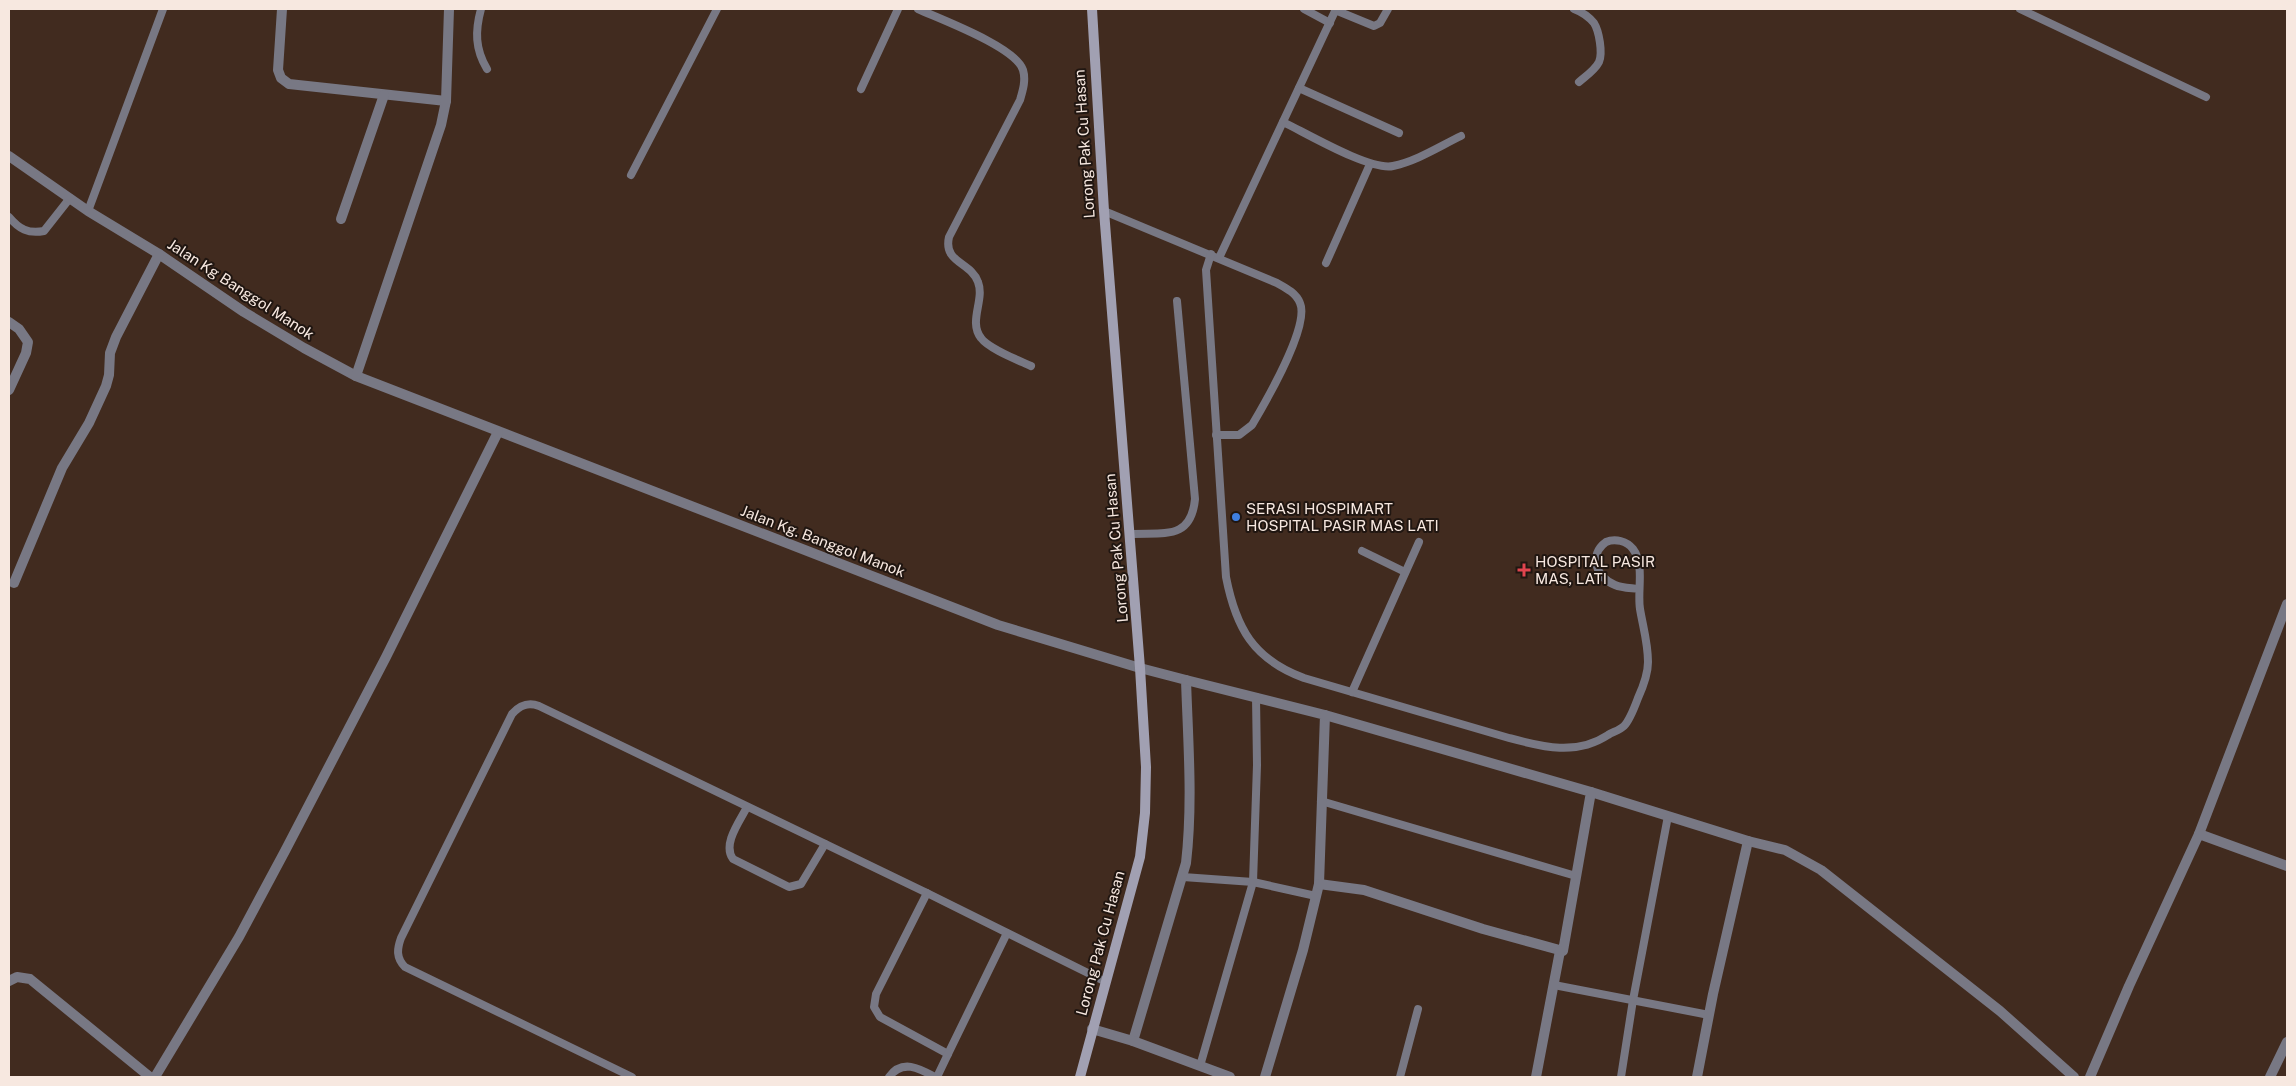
<svg xmlns="http://www.w3.org/2000/svg" width="2296" height="1086" font-family="'Public Sans',sans-serif">
<style>
.lines{fill:none;stroke-linecap:round;stroke-linejoin:round}
.lane{stroke:#787884;stroke-width:8}
.street{stroke:#787884;stroke-width:10}
.secondary{stroke:#a1a0b2;stroke-width:10}
.shop-dot{fill:#3f7fe0;stroke:#201611;stroke-width:2}
.health-dot{fill:#e0444e;stroke:#201611;stroke-width:2}
.labels{text-anchor:middle;dominant-baseline:central;stroke-width:4;stroke-linejoin:round;paint-order:stroke}
.street-label{font-size:15px;fill:#f7e8e0;stroke:#201611}
.poi-label{font-size:15px;fill:#f7e8e0;stroke:#201611;text-anchor:start}
</style>
<rect width="100%" height="100%" fill="#412b1f"/>
<g class="lines">
<g class="lane">
<path d="M481 9C475 31 475 49 487 69"/>
<path d="M918 9C940 19 1016 47 1023 70 1026 80 1023 90 1020 100L949 237C943 263 971 262 978 282 985 300 968 321 981 338 989 349 1018 360 1031 366"/>
<path d="M1304 9 1330 23"/>
<path d="M1574 9C1582 12 1589 17 1594 23 1599 31 1603 53 1599 62 1595 70 1586 76 1579 82"/>
<path d="M2020 9 2206 97"/>
<path d="M1335 10 1374 26 1380 23 1388 9"/>
<path d="M1299 88 1399 133"/>
<path d="M861 89 898 9"/>
<path d="M1283 122C1306 133 1370 171 1393 166 1417 161 1440 146 1461 136"/>
<path d="M631 175 717 9"/>
<path d="M88 211 163 9"/>
<path d="M1104 211 1277 283C1286 288 1296 293 1300 303 1310 326 1265 403 1252 425L1239 435H1216"/>
<path d="M9 217C19 229 28 234 44 231L70 198"/>
<path d="M1211 254 1206 270 1226 577C1236 628 1253 659 1304 678L1509 738C1543 747 1576 756 1608 735 1613 732 1620 730 1624 726 1630 720 1635 706 1638 698 1643 687 1648 674 1648 662 1648 643 1643 627 1640 609 1637 591 1645 565 1633 549 1627 541 1615 538 1606 542 1588 555 1596 577 1615 585 1622 588 1631 588 1638 589"/>
<path d="M1219 258 1336 9"/>
<path d="M1326 263 1370 164"/>
<path d="M1130 534C1163 532 1191 541 1195 499L1177 301"/>
<path d="M1362 551 1405 572"/>
<path d="M1352 692 1419 542"/>
<path d="M1321 801 1576 876"/>
<path d="M747 807C740 821 722 844 733 859L789 887 801 884 825 844"/>
<path d="M1183 877 1253 882 1316 896"/>
<path d="M927 893 876 994 874 1007 880 1017 948 1054 1007 933"/>
<path d="M1554 985 1709 1015"/>
<path d="M1200 1066 1253 882 1257 765 1256 697"/>
<path d="M632 1077 405 967C396 958 397 949 401 938L512 714C520 705 528 702 539 706L927 893 1106 982"/>
<path d="M889 1077C902 1059 919 1068 935 1077"/>
<path d="M937 1077 948 1054"/>
<path d="M1400 1077 1418 1009"/>
<path d="M1621 1077 1633 1000 1668 816"/>
</g>
<g class="street">
<path d="M282 9 278 70 281 78 289 84 446 101"/>
<path d="M9 156 88 211 159 254 244 312 304 348 356 376 998 625 1140 668 1186 680C1188 741 1193 803 1186 863L1133 1041"/>
<path d="M341 219 384 95"/>
<path d="M9 322 19 329 28 342 26 353 9 390"/>
<path d="M356 376 441 125 446 101 449 9"/>
<path d="M14 583 62 468 89 423 106 386 109 375 110 353 116 337 159 254"/>
<path d="M1186 680 1325 715 1319 884 1303 950 1265 1077"/>
<path d="M1591 792 1748 841 1713 994 1697 1077"/>
<path d="M2199 834 2287 604"/>
<path d="M1748 841 1785 850 1821 870 2000 1011 2074 1077"/>
<path d="M1319 884 1364 890 1483 929 1563 951 1591 792 1325 715"/>
<path d="M9 981 17 977 30 979 150 1077"/>
<path d="M1092 1029 1133 1041 1230 1077"/>
<path d="M155 1077 239 937 285 851 386 657 498 432"/>
<path d="M1536 1077 1560 951"/>
<path d="M2090 1077 2129 986 2199 834 2287 866"/>
<path d="M2270 1077 2287 1042"/>
</g>
<path class="secondary" d="M1080 1077 1140 857 1145 813 1146 767 1140 668 1104 211 1092 9"/>
</g>
<circle class="shop-dot" cx="1236" cy="517" r="5"/>
<path class="health-dot" d="M1521.5 562.5h5v5h5v5h-5v5h-5v-5h-5v-5h5z"/>
<g class="labels">
<g class="street-label">
<text transform="translate(1084 144) rotate(-94)">Lorong Pak Cu Hasan</text>
<text transform="translate(241 289) rotate(33)">Jalan Kg Banggol Manok</text>
<text transform="translate(823 541) rotate(21)">Jalan Kg. Banggol Manok</text>
<text transform="translate(1116 548) rotate(-95)">Lorong Pak Cu Hasan</text>
<text transform="translate(1100 943) rotate(-75)">Lorong Pak Cu Hasan</text>
</g>
<g class="poi-label">
<text x="1246" y="508">SERASI HOSPIMART<tspan x="1246" dy="17">HOSPITAL PASIR MAS LATI</tspan></text>
<text x="1535" y="561">HOSPITAL PASIR<tspan x="1535" dy="17">MAS, LATI</tspan></text>
</g>
</g>
<rect width="2296" height="1086" fill="none" stroke="#f7e8e0" stroke-width="20"/>
</svg>
